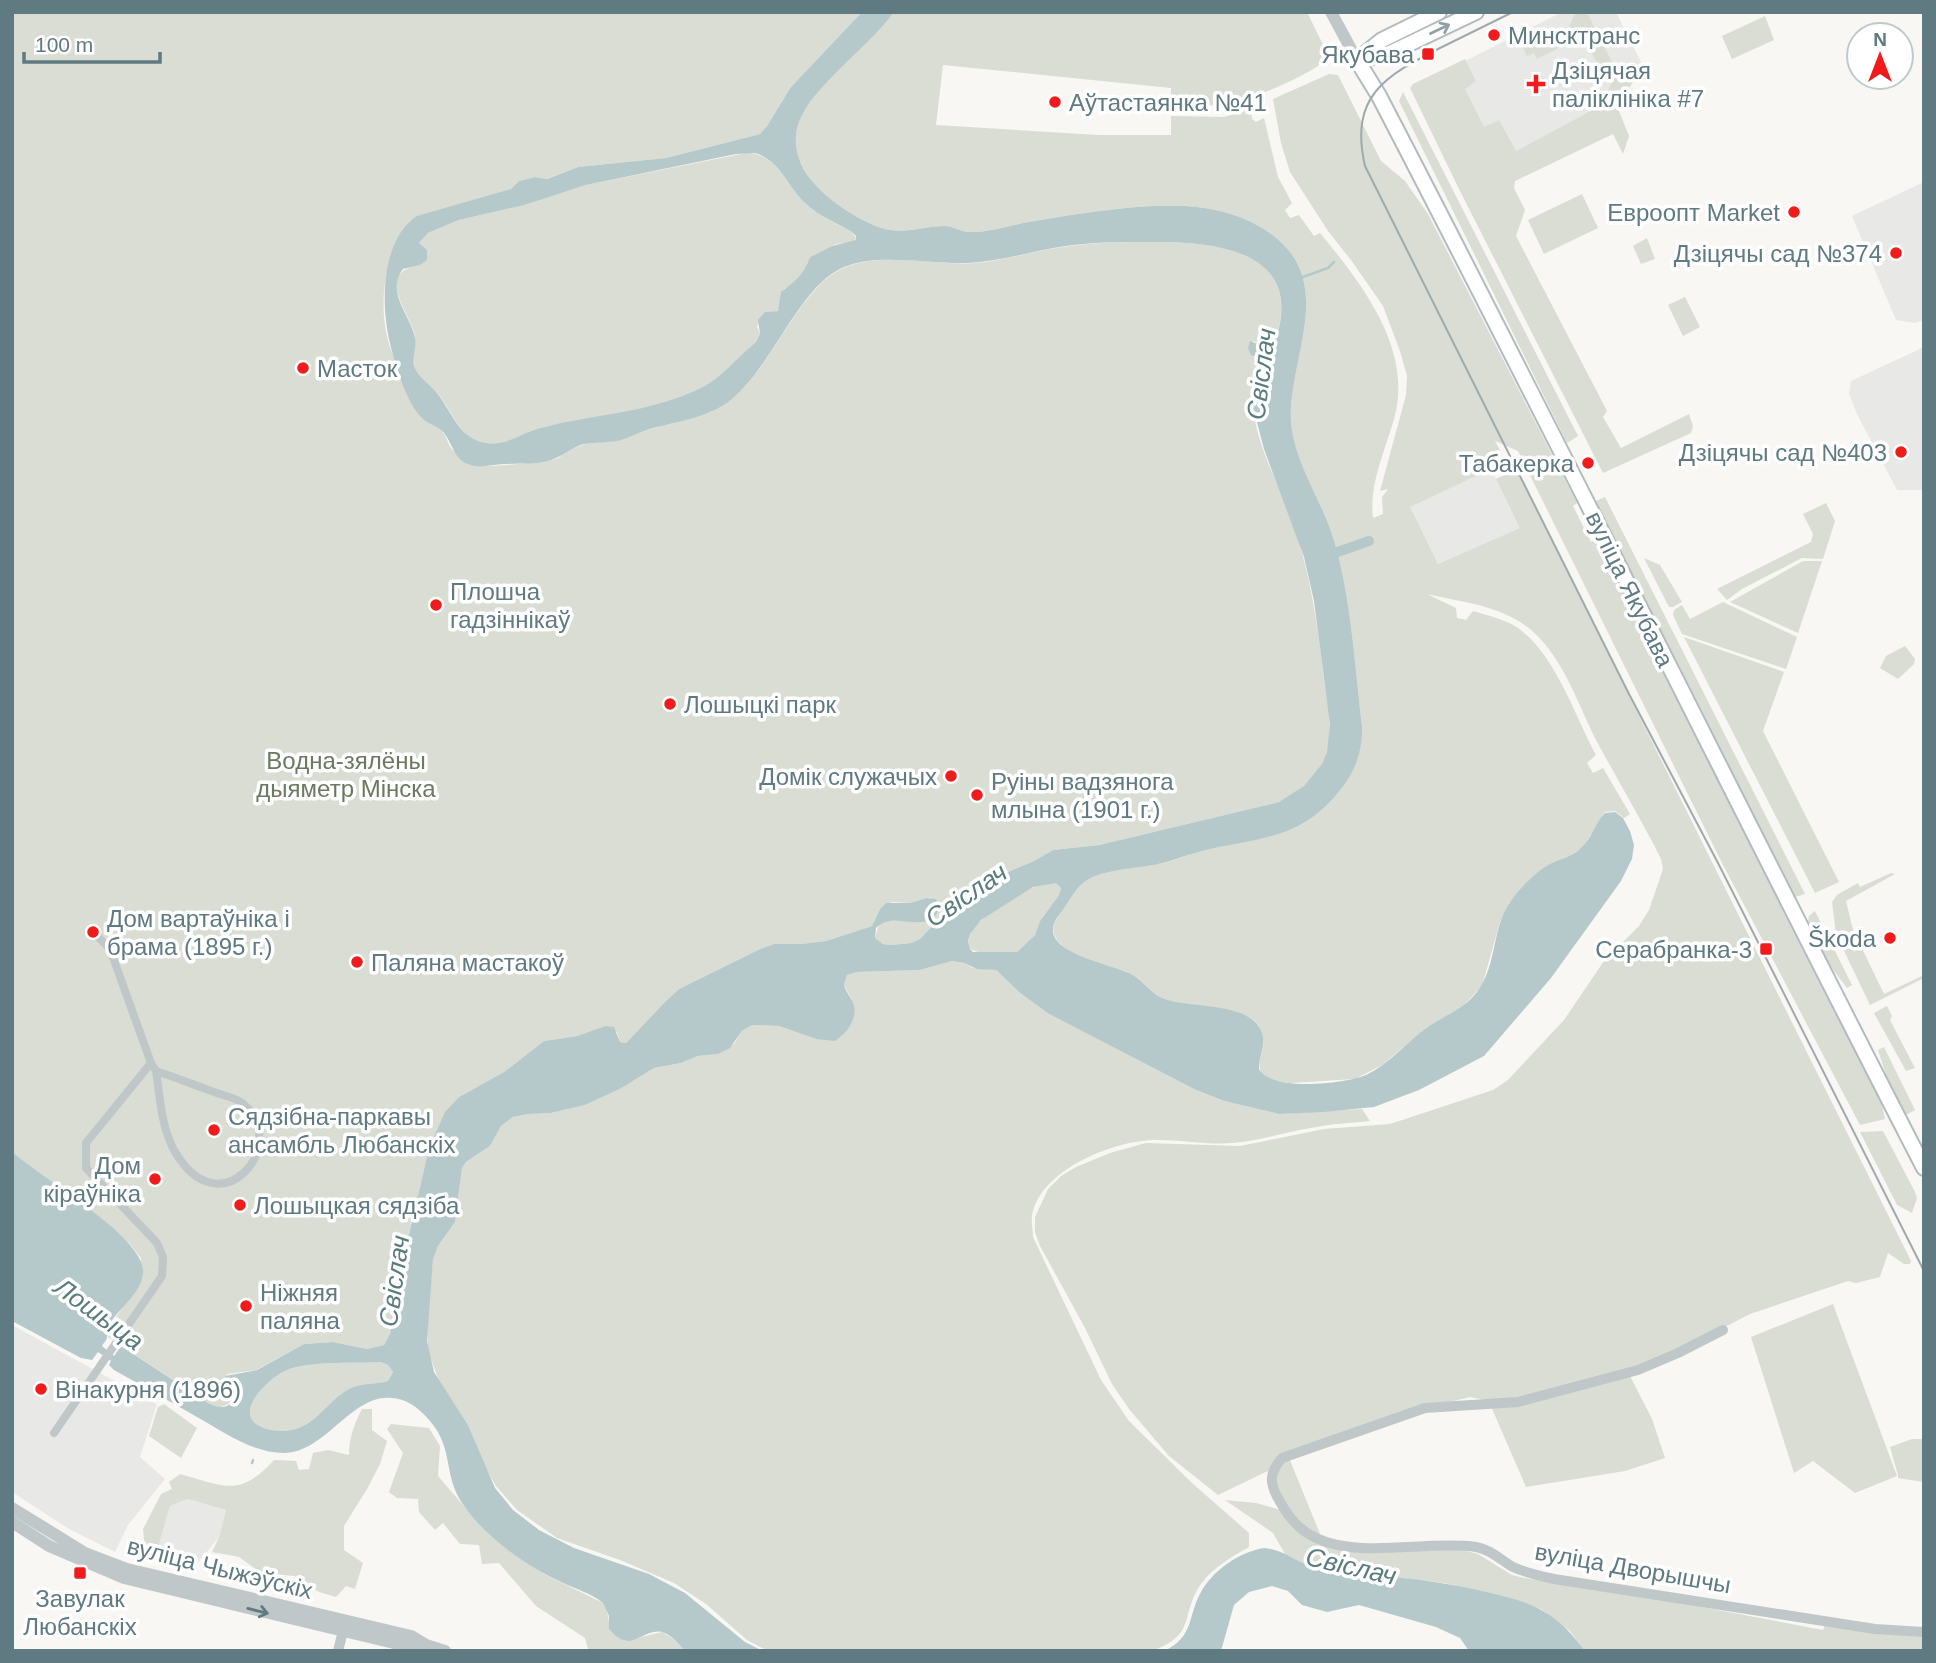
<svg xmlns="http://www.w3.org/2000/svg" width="1936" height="1663" font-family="Helvetica,sans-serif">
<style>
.built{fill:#e8e9e7}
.green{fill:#d9ddd3}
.water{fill:#b6c9ca;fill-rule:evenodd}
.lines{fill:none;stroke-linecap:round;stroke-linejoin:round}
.stream{stroke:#b6c9ca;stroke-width:2.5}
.canal{stroke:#b6c9ca;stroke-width:10}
.secondary-casing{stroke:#b2bbbe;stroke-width:18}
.pedestrian{stroke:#c0c7c9;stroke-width:8}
.minor{stroke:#c0c7c9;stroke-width:10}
.tertiary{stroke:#c0c7c9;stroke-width:12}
.secondary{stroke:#fff;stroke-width:14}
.tram{stroke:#9faaae;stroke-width:2}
.oneway{stroke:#90a2a8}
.oneway2{stroke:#607a82}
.poi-dot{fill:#f11b1c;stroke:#fff;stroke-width:2.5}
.labels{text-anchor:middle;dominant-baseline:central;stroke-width:7;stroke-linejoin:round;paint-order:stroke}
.poi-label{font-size:24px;fill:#607a82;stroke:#fff;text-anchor:start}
.street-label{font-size:24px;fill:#607a82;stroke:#fff}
.park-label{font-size:24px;fill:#6a7960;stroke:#fff}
.water-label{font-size:26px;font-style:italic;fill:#5b7c7c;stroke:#fff}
</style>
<rect width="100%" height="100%" fill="#f8f7f4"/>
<g class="built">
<path d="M1562 12H1616L1642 64 1617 76 1601 108 1514 153 1480 138 1457 92 1465 61Z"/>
<path d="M1924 182V320L1915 323 1896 320 1852 216Z"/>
<path d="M1924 347V490H1897L1857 414 1849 394 1851 381Z"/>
<path d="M1491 469 1521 528 1438 564 1409 507Z"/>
<path d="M12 1325 157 1404 140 1457 165 1479 128 1525 115 1552 69 1529 12 1492Z"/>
<path d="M186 1499 226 1510 219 1537 196 1565 161 1554 158 1548 170 1506Z"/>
</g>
<g class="green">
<path d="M12 12H862L791 87 767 126 760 134 666 158 578 167 546 179 535 177 519 181 511 189 410 221C381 259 375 319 396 362 405 380 413 401 424 418 429 425 438 426 443 433 447 437 448 445 452 449 456 455 472 463 478 465 487 468 548 462 558 458 565 454 571 448 579 446 593 441 608 443 622 439 632 437 641 431 651 429 682 420 711 417 736 395 776 360 802 282 848 266 887 252 936 266 977 263 1006 260 1034 251 1063 247 1089 243 1116 242 1143 242 1207 241 1305 245 1276 339L1260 345 1253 341 1254 357 1262 358 1265 363C1260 377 1254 389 1254 404 1253 441 1280 485 1292 519 1310 572 1318 626 1324 681 1328 707 1336 739 1322 764 1313 782 1296 793 1279 802L1099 845 1053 850 1034 861 989 880 962 895 920 939 911 943 891 945 883 944 875 938 879 924 888 921H897L932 897 910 903 892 902 880 909 872 926 826 941 801 944H774L760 949 679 989 665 1002 626 1043 620 1042 617 1032 605 1026 577 1036 544 1041 504 1072 459 1097 445 1113 429 1148 401 1269 390 1334 384 1345 367 1349 333 1342 304 1344 256 1370 227 1374 223 1382 232 1395V1402L219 1408 208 1403 108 1337 109 1327 141 1281V1258L129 1243 84 1204 29 1166 12 1151Z"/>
<path d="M894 12H1307L1329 57C1312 75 1250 100 1226 104 1208 107 1189 104 1171 104V88L943 65 936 125 1098 135H1171V116L1224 117 1251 109 1252 119 1256 122 1264 118 1278 177 1292 203 1285 210 1290 218 1299 215 1314 236 1320 233C1361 283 1414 349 1394 419 1385 451 1369 484 1373 518L1383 514 1382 497 1388 489 1380 491 1406 395 1407 376 1400 351 1383 306 1351 260 1328 231 1290 172 1281 143 1273 99 1329 74 1338 75 1381 161 1405 181 1428 214 1577 503 1573 506 1591 542 1597 539 1878 1088 1885 1119 1860 1125 1722 863 1518 451 1495 441 1501 452 1491 469 1410 507 1438 564 1520 528 1496 479 1516 469 1911 1261 1910 1264H1904L1888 1253 1880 1277 1856 1283 1848 1281 1750 1314 1630 1376 1652 1419 1665 1458 1625 1471 1526 1487 1490 1404 1495 1402 1470 1397 1407 1412 1282 1458 1274 1468 1218 1495 1169 1456 1129 1409 1112 1384 1085 1328 1040 1246 1035 1232V1217L1048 1189 1061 1176 1076 1167 1110 1153 1146 1143 1240 1146 1324 1129 1390 1124 1493 1090 1508 1080 1564 1020 1604 961 1639 926 1649 910 1663 869 1661 859 1654 845C1637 813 1619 782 1602 751 1577 707 1562 644 1515 619 1488 604 1456 601 1427 594L1456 608 1457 618 1466 620 1473 611C1489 616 1510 620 1523 632 1557 660 1575 716 1596 755L1587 763 1593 773 1603 768 1630 814 1624 818 1615 811 1605 812 1583 847 1569 856 1545 867 1509 903 1500 922 1482 986 1462 1007 1425 1029 1382 1065 1355 1079 1290 1083 1274 1081 1261 1073C1255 1055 1273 1044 1256 1022 1243 1007 1187 1006 1168 1001 1153 996 1146 982 1133 975 1114 964 1046 955 1054 924 1062 909 1074 887 1089 878 1106 869 1138 868 1157 864 1175 861 1191 853 1208 849 1265 836 1301 840 1340 790 1355 771 1363 750 1362 726 1355 667 1351 597 1334 540 1322 500 1294 463 1291 421 1288 364 1331 293 1284 245 1258 219 1221 208 1185 206 1135 204 1083 213 1034 221 1014 224 989 233 968 232 960 231 953 226 945 226 925 226 905 234 885 229 862 223 829 201 814 183 799 166 791 145 799 122 812 86 869 46 894 12Z"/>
<path d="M1579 12H1587L1595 29 1582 36 1567 31 1575 14Z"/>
<path d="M1765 16 1774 40 1732 59 1722 36Z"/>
<path d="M1546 28 1562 34 1557 49 1537 59 1534 53 1527 56 1520 41Z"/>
<path d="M1597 32 1613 64 1601 70 1584 39Z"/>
<path d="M1465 59 1476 81 1465 89 1484 127 1499 120 1516 151 1600 106 1615 76 1642 64 1643 67 1617 106 1629 136 1623 154 1613 134 1515 181 1514 188 1525 210 1516 236 1607 411 1603 417 1621 448 1689 414 1693 426 1691 433 1603 473 1460 191 1410 88 1413 84Z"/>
<path d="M1403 92 1578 436 1567 443 1399 101Z"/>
<path d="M746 153C778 153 785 185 806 204 819 216 837 224 852 232L856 238 855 242 836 244 810 257C806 269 797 285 784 289L778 311 767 312 757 326 760 334 756 342C737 357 721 379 698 390 651 412 599 416 548 426 524 430 504 451 477 441 459 433 451 411 440 396 431 385 417 379 414 363 411 353 417 343 414 332 406 308 376 272 420 265L422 248 419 243 428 233 459 220 511 208 586 185Z"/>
<path d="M1582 194 1598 228 1544 254 1528 220Z"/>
<path d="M1647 238 1655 259 1641 264 1633 246Z"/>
<path d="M1685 297 1700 327 1683 336 1668 305Z"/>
<path d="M1605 497 1805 894 1795 897 1635 578 1595 505 1596 501Z"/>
<path d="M1826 503 1835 521 1823 559 1802 558 1742 589 1727 600 1717 589 1811 542 1813 534 1803 514Z"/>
<path d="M1644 558 1660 565 1682 602 1673 607H1669Z"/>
<path d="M1803 561H1822L1798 633 1730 602Z"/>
<path d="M1723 602 1797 637 1786 669 1682 634 1673 615 1674 610 1682 605 1690 619Z"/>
<path d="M1684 637 1784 672 1763 731 1839 882 1815 893Z"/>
<path d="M1905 646 1915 659 1914 664 1898 679 1880 668 1886 656Z"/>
<path d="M1891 873 1895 874 1846 901 1853 930 1884 994 1924 975V978L1870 1005 1836 934 1832 902 1837 895 1858 883 1860 887Z"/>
<path d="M1057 883 1061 888 1059 895 1040 921 1035 935 1017 952H978L970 949C967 942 968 935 974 928 984 915 1023 889 1040 885 1045 883 1051 883 1057 883Z"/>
<path d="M1815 911 1852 985 1847 988 1831 967 1808 923 1809 916Z"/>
<path d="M952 961 964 963 973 968 996 970 1020 993 1049 1014 1194 1089 1224 1101 1279 1114 1362 1109 1370 1121C1350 1123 1330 1124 1311 1128 1285 1132 1259 1141 1232 1143 1206 1145 1178 1139 1152 1140 1111 1142 1040 1170 1032 1216 1031 1222 1033 1230 1033 1237L1101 1380 1129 1421 1192 1483 1249 1533V1547C1232 1557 1213 1567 1201 1584 1179 1616 1198 1634 1152 1651H768L747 1640 706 1604 674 1583 620 1560 557 1538 517 1510 496 1486 484 1465 468 1425 439 1381 428 1351 427 1329 433 1260 438 1246 455 1222 462 1168 466 1162 490 1146 501 1126 513 1117 529 1114 551 1113 585 1105 620 1089 654 1068 681 1063 698 1056 718 1054 734 1044 742 1031 752 1025 779 1026 816 1039 841 1037 853 1018 852 1000 844 985 847 975 857 972 920 970Z"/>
<path d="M1887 1006 1892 1016 1890 1020 1915 1068 1906 1071 1874 1013Z"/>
<path d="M1884 1047 1915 1110 1906 1115 1887 1078 1878 1050Z"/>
<path d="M1883 1131 1915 1192 1917 1198 1912 1213 1897 1205 1860 1132Z"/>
<path d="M1833 1304 1897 1476 1855 1493 1813 1461 1794 1473 1751 1337Z"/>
<path d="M381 1362 388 1365 393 1372 388 1381C374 1385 361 1382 347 1390 327 1402 315 1426 291 1430 282 1432 273 1431 264 1428 230 1416 266 1380 285 1371 308 1360 355 1364 381 1362Z"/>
<path d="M164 1404 197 1428 181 1458 149 1436 158 1407Z"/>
<path d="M362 1409H372V1430L387 1441 380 1464 367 1489 344 1526V1550L363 1563 355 1589 346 1586 336 1597 319 1592 295 1576 261 1573 239 1557 212 1552 219 1537 226 1510 187 1499 170 1506 158 1548 145 1550 143 1529 161 1494 172 1489 169 1482 180 1474C223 1486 240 1498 274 1460L296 1461 299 1470 309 1469 313 1453 328 1450 349 1455C349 1438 354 1424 362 1409Z"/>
<path d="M391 1424 429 1428 440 1446 438 1476 469 1512 544 1574 603 1603C614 1621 602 1629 625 1641L662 1632 672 1638 685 1651H591L588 1649 585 1638 536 1606 499 1563 482 1564 479 1545 460 1544 443 1523 435 1530 419 1512 418 1499 397 1498 389 1492 403 1453 387 1429Z"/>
<path d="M1912 1439H1924V1482L1898 1478V1475L1890 1447Z"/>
<path d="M1289 1458 1323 1541 1462 1550 1478 1554 1512 1575 1524 1578 1633 1594 1823 1630 1825 1625 1924 1635V1651H1585L1570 1631 1556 1620 1541 1609 1510 1598 1444 1583 1318 1568 1301 1563 1285 1554 1273 1533 1225 1500 1256 1503 1288 1512 1273 1485 1276 1469Z"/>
</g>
<g class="water">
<path d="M862 12H894C869 47 813 85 799 122 791 144 799 167 814 183 829 201 862 223 885 229 905 234 925 226 945 226 953 226 960 231 968 232 989 233 1014 224 1034 221 1083 213 1135 204 1185 206 1221 208 1258 219 1284 245 1331 293 1288 364 1291 421 1294 463 1322 500 1334 540 1351 597 1355 667 1362 726 1363 750 1356 770 1341 789 1303 838 1266 837 1210 849 1191 853 1173 861 1154 865 1136 868 1102 870 1087 880 1077 886 1071 898 1064 908 1059 915 1052 923 1053 931 1054 955 1115 965 1133 975 1145 982 1153 996 1167 1000 1190 1007 1242 1004 1257 1024 1270 1040 1259 1052 1259 1069 1271 1092 1345 1084 1366 1075 1389 1064 1405 1044 1425 1029 1443 1016 1463 1010 1477 992 1498 965 1491 925 1513 898 1522 886 1535 873 1548 865 1559 859 1572 857 1581 848 1592 838 1595 823 1605 813L1615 812 1623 818 1630 831 1634 845 1632 859 1621 881 1551 978 1484 1056 1419 1090 1374 1107 1324 1112 1279 1114 1224 1101 1194 1089 1049 1014 1020 993 996 970 977 969 964 963 952 961 920 970 857 972 847 975 844 985C846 993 853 999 854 1006 857 1020 846 1034 835 1041L816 1039 779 1026 752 1025 742 1031 730 1048 718 1054 698 1056 681 1063 654 1068 620 1089 585 1105 551 1113 529 1114 513 1117 501 1126 490 1146 466 1162 462 1168 455 1222 438 1246 433 1260 427 1341 434 1372 468 1425 495 1488 513 1510 539 1530 574 1548 649 1574 685 1593 745 1642 763 1651H685C679 1645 671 1634 662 1632 641 1628 632 1656 609 1629V1616L603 1603C591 1593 575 1589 561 1582 525 1565 485 1537 462 1503 443 1474 454 1449 430 1421 423 1413 415 1405 405 1401 355 1382 331 1452 284 1453 252 1453 224 1432 197 1417 169 1401 141 1385 114 1370L109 1365 111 1361 98 1352 92 1360 81 1358 12 1321V1151C38 1177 147 1237 143 1273 141 1295 117 1309 108 1327 107 1330 108 1334 107 1337 107 1341 103 1343 102 1346L114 1356 121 1346 208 1403C218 1408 228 1410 234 1399L224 1386 225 1376 257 1370 304 1344 333 1342 367 1349 384 1345 390 1334 401 1269 429 1148 445 1112 459 1097 504 1072 544 1041 577 1036 605 1026 614 1027 620 1042 626 1043 665 1002 679 989 760 949 774 944H801L826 941 872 926 880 909 886 903H910L927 898 936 899 940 906C930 939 894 908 876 928L875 938 883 944 891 945 911 943 920 939 962 895 989 880 1034 861 1053 850 1099 845 1279 802 1304 786 1322 764 1327 752 1330 725 1314 601 1304 557 1264 449 1254 411 1255 390 1265 361 1262 358 1251 355 1248 348 1250 341 1260 345 1276 339C1305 248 1211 241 1147 242 1120 242 1093 242 1066 246 1037 250 1009 259 980 262 938 267 882 251 844 267 799 286 774 364 732 399 708 418 679 421 650 429 640 432 631 437 621 440 609 443 596 442 584 444 574 446 566 454 556 458 540 465 524 463 507 464 497 464 486 467 476 466 453 463 455 446 443 432 437 426 428 424 422 418 404 401 388 344 386 320 382 287 386 236 417 216L511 189 519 181 535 177 547 179 578 167 666 158 760 134 767 126 791 87ZM755 153C780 160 787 186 805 203 818 216 837 223 852 232L856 236V240L832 246 810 257C804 274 795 282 781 292L778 311 765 312 758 320 760 334 756 342C737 357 721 379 699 389 648 413 596 414 544 427 521 432 503 450 478 441 457 433 450 409 437 393 429 383 418 378 414 365 412 356 417 347 415 338 411 316 385 292 403 269L420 265 427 260V250L419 243 428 233 459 220 524 205 586 185 736 154ZM1056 883 1061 888 1059 895 1040 921 1035 935 1017 952H973L970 949 968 941 970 934 981 920 1033 887ZM381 1362 388 1365 393 1372 388 1381C374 1385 361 1382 347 1390 327 1402 315 1426 291 1430 282 1432 273 1431 264 1428 230 1416 266 1380 285 1371 308 1360 355 1364 381 1362Z"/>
<path d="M1264 1548C1285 1549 1298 1565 1319 1568 1375 1576 1426 1578 1482 1591 1502 1596 1525 1600 1543 1611 1561 1621 1573 1635 1585 1651H1469L1460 1638 1436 1627 1359 1605 1327 1612 1302 1605 1288 1591 1272 1586 1249 1592 1234 1605 1221 1651H1164C1195 1636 1187 1617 1201 1592 1212 1571 1241 1551 1264 1548Z"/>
</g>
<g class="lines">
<g class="stream">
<path d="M1300 278 1328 268 1334 262"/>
<path d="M252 1463 253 1460"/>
</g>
<path class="canal" d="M1326 556 1369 541"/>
<defs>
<g id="secondary">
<path d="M1361 57 1382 40 1439 12"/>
<path d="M1357 60 1379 96C1564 451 1740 811 1924 1168"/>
<path d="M1357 60 1390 53 1476 12"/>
</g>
</defs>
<use href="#secondary" class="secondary-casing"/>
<g class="pedestrian">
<path d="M93 932 110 949 151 1063 156 1071C177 1078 197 1086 217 1093 225 1096 236 1098 242 1103 293 1143 220 1232 174 1150 161 1126 160 1097 156 1071"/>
<path d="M54 1433 162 1276 163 1257 157 1243 86 1168V1143L151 1063"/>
</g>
<g class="minor">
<path d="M1723 1330 1678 1353 1638 1370 1518 1402 1425 1408 1282 1458C1269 1473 1269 1483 1279 1500 1287 1515 1300 1531 1316 1538 1361 1559 1427 1540 1476 1547 1490 1549 1501 1560 1513 1567 1526 1573 1540 1576 1554 1579L1875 1629 1924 1632"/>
<path d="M338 1651 345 1623"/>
</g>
<g class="tertiary">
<path d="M1331 12 1357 60"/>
<path d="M12 1508 85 1553 127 1569 411 1636 426 1645 445 1651"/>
<path d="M12 1522 49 1546 124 1578 394 1643 405 1646 426 1645"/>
</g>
<use href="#secondary" class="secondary"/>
<path class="tram" d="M1513 12C1489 24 1464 36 1440 48 1385 76 1349 96 1365 166L1629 694 1718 863 1924 1271"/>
</g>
<defs><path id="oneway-shaft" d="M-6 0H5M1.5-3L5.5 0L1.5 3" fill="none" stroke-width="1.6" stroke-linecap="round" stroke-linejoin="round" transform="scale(1.75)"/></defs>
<use class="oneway" href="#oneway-shaft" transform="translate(1440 29) rotate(-26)"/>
<use class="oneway2" href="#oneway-shaft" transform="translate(258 1611) rotate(14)"/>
<g class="poi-dot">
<circle cx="1494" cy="35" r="7"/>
<rect x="1421" y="47" width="14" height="14" rx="3.5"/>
<path d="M1532.5 73.5h7v7h7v7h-7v7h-7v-7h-7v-7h7z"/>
<circle cx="1055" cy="102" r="7"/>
<circle cx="1794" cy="212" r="7"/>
<circle cx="1896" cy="253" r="7"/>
<circle cx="303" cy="368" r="7"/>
<circle cx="1901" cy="452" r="7"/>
<circle cx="1588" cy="463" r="7"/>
<circle cx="436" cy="605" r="7"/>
<circle cx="670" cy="704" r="7"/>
<circle cx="951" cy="776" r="7"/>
<circle cx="977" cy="795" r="7"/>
<circle cx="93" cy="932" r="7"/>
<circle cx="1890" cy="938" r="7"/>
<rect x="1759" y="942" width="14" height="14" rx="3.5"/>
<circle cx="357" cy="962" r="7"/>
<circle cx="214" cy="1130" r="7"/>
<circle cx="155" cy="1179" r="7"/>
<circle cx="240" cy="1205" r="7"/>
<circle cx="246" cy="1306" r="7"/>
<circle cx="41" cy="1389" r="7"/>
<rect x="73" y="1566" width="14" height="14" rx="3.5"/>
</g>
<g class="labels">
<g class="poi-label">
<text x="1508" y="35">Минсктранс</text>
<text x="1414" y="54" text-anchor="end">Якубава</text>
<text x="1552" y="70">Дзіцячая<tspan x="1552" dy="28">паліклініка #7</tspan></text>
<text x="1069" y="102">Аўтастаянка №41</text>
<text x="1780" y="212" text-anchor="end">Евроопт Market</text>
<text x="1882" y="253" text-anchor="end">Дзіцячы сад №374</text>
<text x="317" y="368">Масток</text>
<text x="1887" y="452" text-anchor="end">Дзіцячы сад №403</text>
<text x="1574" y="463" text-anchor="end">Табакерка</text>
<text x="450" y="591">Плошча<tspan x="450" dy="28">гадзіннікаў</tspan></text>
<text x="684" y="704">Лошыцкі парк</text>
<text x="937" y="776" text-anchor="end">Домік служачых</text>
<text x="991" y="781">Руіны вадзянога<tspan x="991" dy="28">млына (1901 г.)</tspan></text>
<text x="107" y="918">Дом вартаўніка і<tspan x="107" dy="28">брама (1895 г.)</tspan></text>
<text x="1876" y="938" text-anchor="end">Škoda</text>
<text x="1752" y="949" text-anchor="end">Серабранка-3</text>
<text x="371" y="962">Паляна мастакоў</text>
<text x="228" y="1116">Сядзібна-паркавы<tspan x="228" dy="28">ансамбль Любанскіх</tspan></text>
<text x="141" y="1165" text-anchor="end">Дом<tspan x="141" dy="28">кіраўніка</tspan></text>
<text x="254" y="1205">Лошыцкая сядзіба</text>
<text x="260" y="1292">Ніжняя<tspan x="260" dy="28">паляна</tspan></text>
<text x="55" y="1389">Вінакурня (1896)</text>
<text x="80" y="1598" text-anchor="middle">Завулак<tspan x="80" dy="28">Любанскіх</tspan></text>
</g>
<g class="street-label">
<text transform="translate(1630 589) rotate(64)">вуліца Якубава</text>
<text transform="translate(220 1568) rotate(14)">вуліца Чыжэўскіх</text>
<text transform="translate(1633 1568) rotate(10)">вуліца Дворышчы</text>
</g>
<g class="park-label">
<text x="346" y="760">Водна-зялёны<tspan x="346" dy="28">дыяметр Мінска</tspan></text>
</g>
<g class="water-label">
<text transform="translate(1261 374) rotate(-83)">Свіслач</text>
<text transform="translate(966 895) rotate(-34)">Свіслач</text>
<text transform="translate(394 1281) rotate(-82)">Свіслач</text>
<text transform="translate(99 1314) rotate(36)">Лошыца</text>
<text transform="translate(1351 1566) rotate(13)">Свіслач</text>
</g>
</g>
<rect width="1936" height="1663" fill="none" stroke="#607a82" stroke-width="28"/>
<g transform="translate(1880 56)"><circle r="33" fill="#ffffff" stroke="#bfcacd" stroke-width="2"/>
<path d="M0-5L12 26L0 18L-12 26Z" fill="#f11b1c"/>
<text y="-10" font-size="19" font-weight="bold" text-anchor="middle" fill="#607a82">N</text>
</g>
<path d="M24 52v10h136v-10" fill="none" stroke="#607a82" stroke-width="3.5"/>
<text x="35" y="52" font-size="21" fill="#607a82" stroke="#ffffff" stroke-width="5" paint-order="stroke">100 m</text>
</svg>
